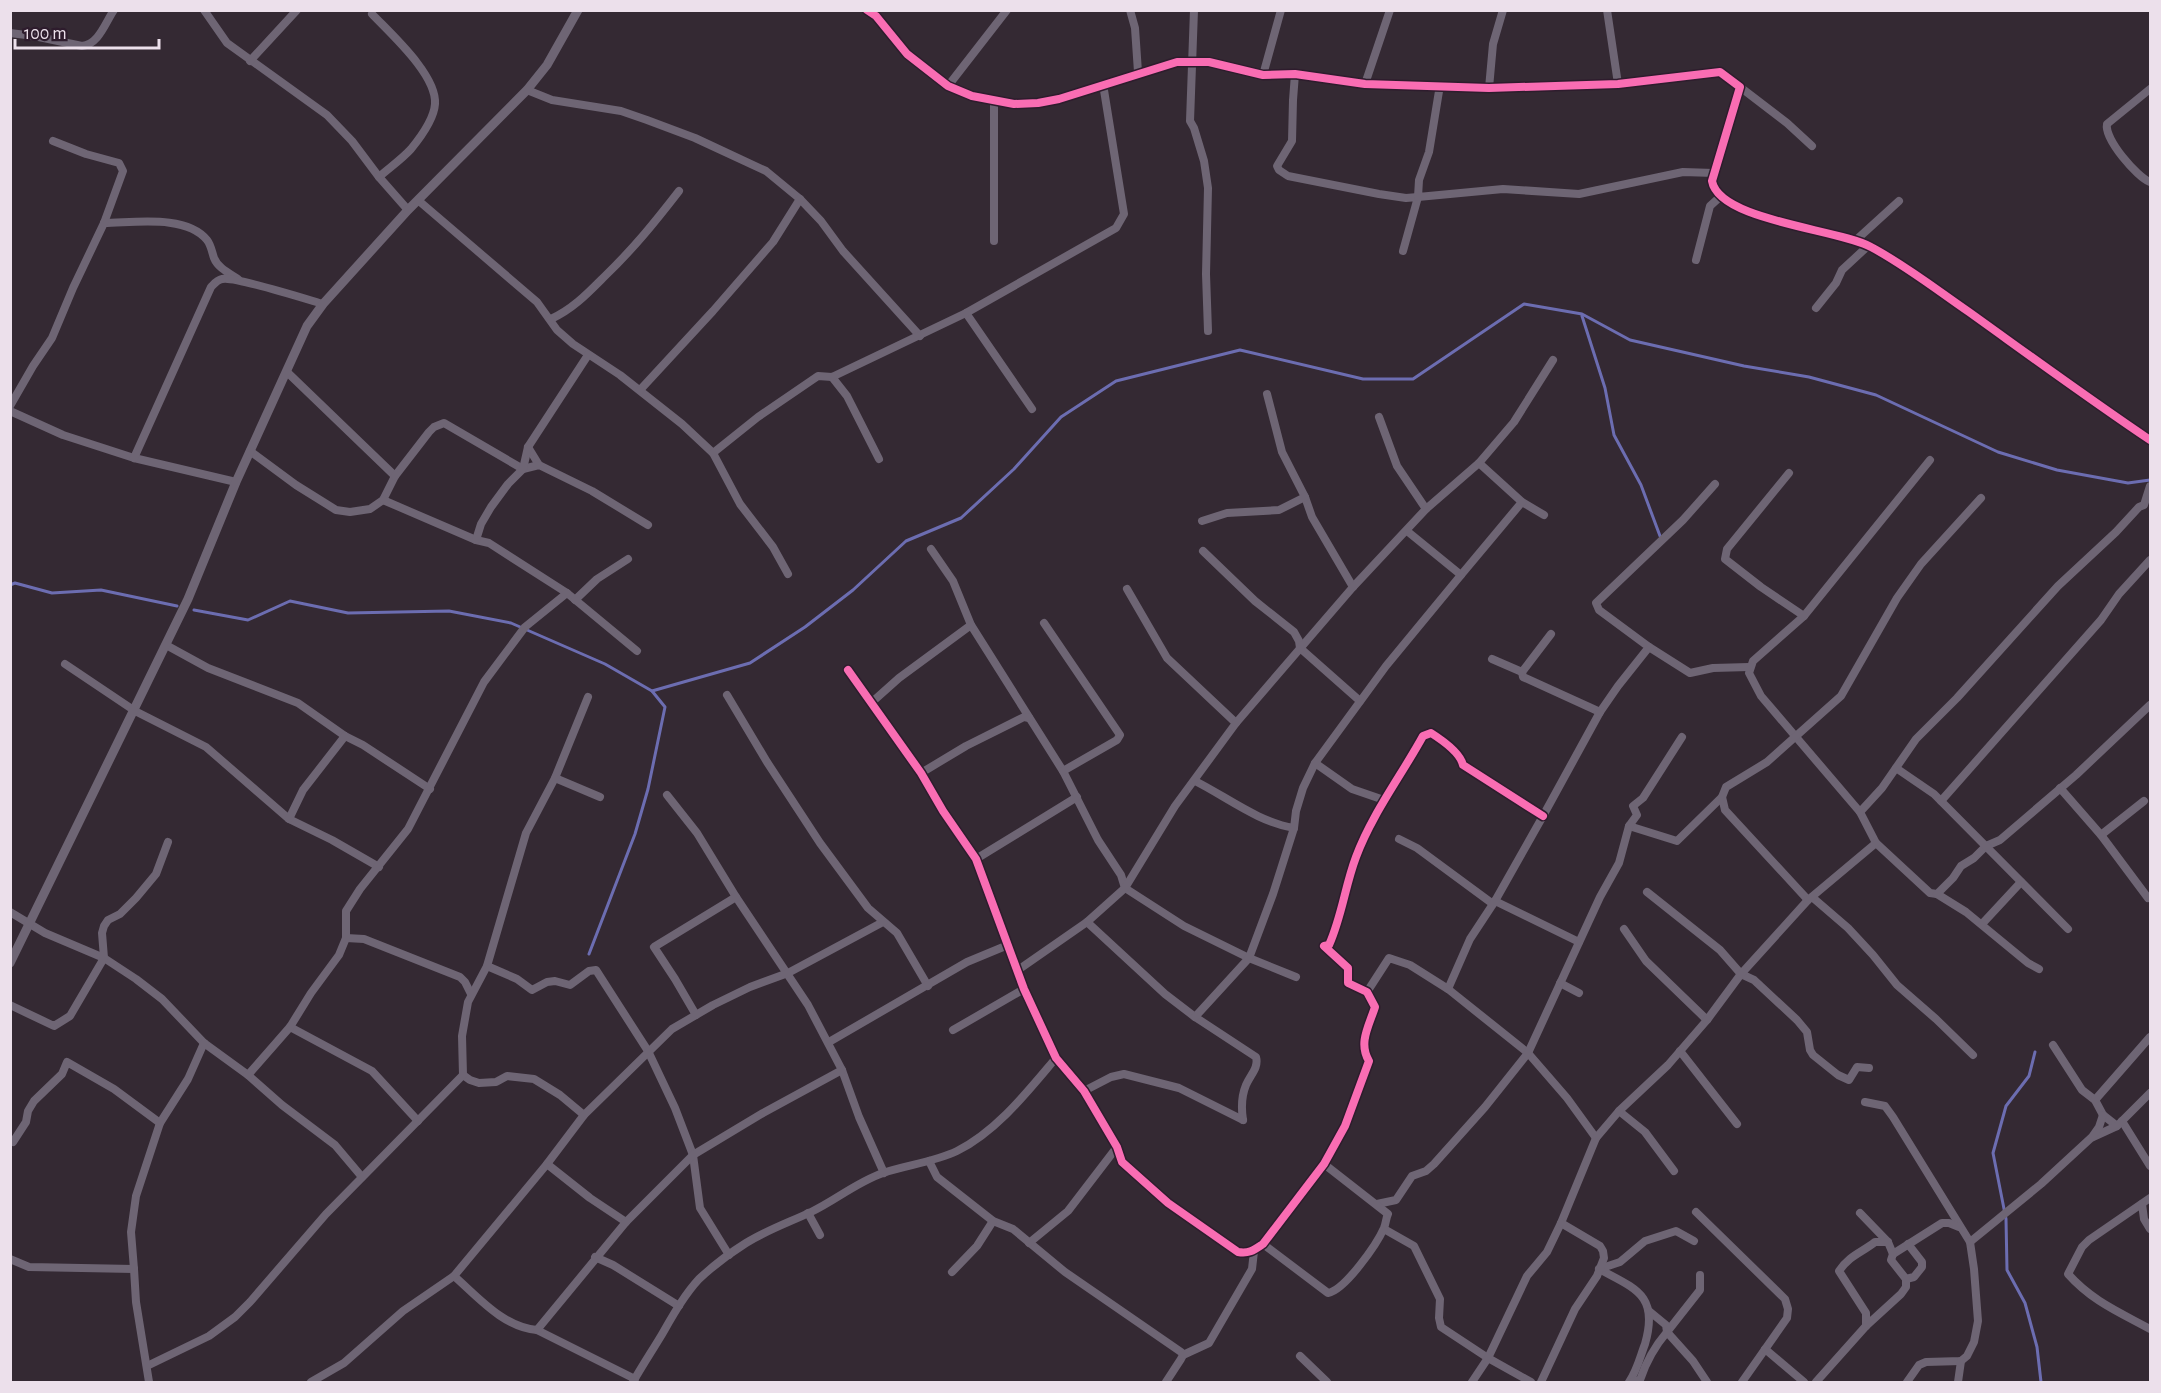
<svg xmlns="http://www.w3.org/2000/svg" width="2161" height="1393" font-family="'Alegreya Sans',sans-serif">
<style>
.lines{fill:none;stroke-linecap:round;stroke-linejoin:round}
.stream{stroke:#6c6db1;stroke-width:3}
.minor{stroke:#6e6574;stroke-width:8}
.tertiary{stroke:#6e6574;stroke-width:9}
.cycleway-casing{stroke:#2e1c2d;stroke-width:11}
.cycleway{stroke:#f96db3;stroke-width:8}
</style>
<rect width="100%" height="100%" fill="#342933"/>
<g class="lines">
<g class="stream">
<path d="M1582 316 1605 388 1614 435 1641 485 1660 536"/>
<path d="M10 585 15 583 52 593 101 590 177 606"/>
<path d="M194 610 248 620 290 601 348 613 449 611 511 623 605 664 652 691 750 663 805 627 853 590 906 541 961 518 1014 469 1061 417 1116 381 1240 350 1363 379H1413L1524 304 1582 314 1630 340 1744 366 1809 377 1876 395 1998 452 2057 470 2128 483 2150 480"/>
<path d="M589 954 635 834 648 789 665 707 652 691"/>
<path d="M2035 1052 2029 1076 2006 1106 1993 1153 2006 1219 2007 1270 2025 1303 2037 1347 2041 1382"/>
</g>
<g class="minor">
<path d="M204 10 227 43 327 115 352 141 379 177 408 210"/>
<path d="M867 10 876 16 907 54 948 86 972 96 1014 104 1038 103 1059 99 1177 62H1209L1263 75 1295 74 1365 84 1489 88 1618 84 1720 72 1740 87 1712 181C1719 221 1839 229 1871 247 1905 265 1937 290 1969 312 2029 355 2089 399 2150 440"/>
<path d="M1130 10 1135 28 1138 72"/>
<path d="M1194 10 1190 121 1194 128 1204 161 1208 188 1206 274 1208 331"/>
<path d="M1607 10 1618 84"/>
<path d="M372 14C391 34 437 75 435 104 434 119 420 138 411 149 402 159 389 168 379 177"/>
<path d="M10 33 34 36 82 46C99 44 105 23 114 10"/>
<path d="M250 61 297 10"/>
<path d="M1295 74 1293 100 1292 141 1277 166 1279 170 1288 176 1379 194 1406 198 1418 197 1403 251"/>
<path d="M1263 75 1281 10"/>
<path d="M1365 84 1390 10"/>
<path d="M1440 85 1429 152 1419 180 1418 197 1503 189 1579 194 1683 172 1714 173"/>
<path d="M948 86 1007 10"/>
<path d="M1740 87 1787 123 1812 146"/>
<path d="M1489 88 1493 44 1503 10"/>
<path d="M2150 89 2107 124C2104 139 2137 177 2150 182"/>
<path d="M527 90 552 100 621 111 647 120 695 138 766 171 800 199 821 221 843 251 920 336"/>
<path d="M419 201 537 302 557 330 573 344 620 375 682 424 713 453 740 504 773 547 788 574"/>
<path d="M104 223C133 223 186 214 207 240 211 245 212 252 214 258 218 268 229 273 238 279"/>
<path d="M994 241V102"/>
<path d="M1855 241 1899 201"/>
<path d="M1696 260 1710 206 1721 196"/>
<path d="M1816 308 1836 283 1842 270 1869 245"/>
<path d="M966 313 1032 409"/>
<path d="M551 319C573 309 588 293 605 276 634 248 655 222 679 191"/>
<path d="M832 377 847 396 879 459"/>
<path d="M640 390 713 311 773 242 800 199"/>
<path d="M1267 394 1282 452 1305 497 1312 517 1353 587"/>
<path d="M10 406 33 366 52 338 73 288 104 223 123 171 119 163 86 154 53 141"/>
<path d="M10 411 63 435 134 458 236 482"/>
<path d="M1379 417 1397 466 1426 509"/>
<path d="M528 447 539 465"/>
<path d="M250 451 296 485 336 510 350 512 370 509 383 500 395 476 287 372"/>
<path d="M713 453 758 417 818 376 832 377 966 313 1116 228 1124 214 1103 84"/>
<path d="M134 458 211 287C214 284 217 280 222 279 234 276 306 299 323 304"/>
<path d="M1930 460 1804 616 1753 661 1749 673 1761 696 1860 812 1876 843 1930 893 1937 894 1953 878 1961 866 1974 858 1986 846 2000 840 2076 775 2150 705"/>
<path d="M1479 463 1522 502 1544 515"/>
<path d="M1789 473 1727 549 1725 559 1761 587 1804 616"/>
<path d="M395 476 429 432 434 427 444 423 523 469 539 465 592 491 648 525"/>
<path d="M383 500 476 540 489 543 567 593 637 651"/>
<path d="M1202 521 1227 513 1279 510 1305 497"/>
<path d="M1407 531 1461 575 1522 502"/>
<path d="M476 540 481 524 491 507 508 484 523 469 528 447 588 355"/>
<path d="M931 549 953 581 971 625 1063 771 1098 840 1121 875 1125 888 1184 926 1249 958 1296 977"/>
<path d="M1203 551 1255 601 1294 632 1299 641 1300 648 1360 701"/>
<path d="M1127 589 1167 658 1236 723"/>
<path d="M575 600 597 579 628 559"/>
<path d="M1044 623 1120 735 1117 740 1063 771"/>
<path d="M1551 634 1522 672 1523 677 1600 712"/>
<path d="M166 645 208 668 298 703 345 736 363 745 430 789"/>
<path d="M1649 647 1690 673 1713 668 1749 667"/>
<path d="M1492 659 1522 672"/>
<path d="M65 664 135 711 206 747 289 819 332 840 379 867"/>
<path d="M848 670 921 773 943 811 976 859 1024 989 1056 1058 1084 1091 1117 1147 1122 1162 1168 1203 1238 1252C1249 1254 1254 1250 1263 1244L1324 1164 1345 1126 1369 1061C1358 1043 1369 1026 1375 1007L1367 992 1348 983V968L1324 946 1329 945C1342 916 1345 886 1356 857 1372 814 1401 776 1423 736L1431 733C1442 740 1460 752 1463 765L1543 816"/>
<path d="M727 695 767 762 820 843 868 908 897 933 928 986"/>
<path d="M871 703 899 678 971 625"/>
<path d="M1315 763 1352 789 1384 800"/>
<path d="M1896 768 1934 794 2068 929"/>
<path d="M921 773 966 746 1024 717 1029 718"/>
<path d="M555 778 600 797"/>
<path d="M1195 781C1227 797 1258 822 1294 828"/>
<path d="M2060 788 2101 835 2148 898"/>
<path d="M667 795 697 833 736 897 808 1005 842 1070 859 1117 884 1173"/>
<path d="M1941 801 2101 620 2119 594 2150 560"/>
<path d="M1860 812 1882 788 1916 739 1957 698 2058 586 2116 532 2139 507 2144 505 2150 486"/>
<path d="M289 819 303 790 345 736"/>
<path d="M1629 826 1677 841 1722 797"/>
<path d="M2101 835 2144 801"/>
<path d="M1399 839 1417 848 1493 904"/>
<path d="M976 859 1077 797"/>
<path d="M1647 892 1720 950 1741 974 1754 980 1797 1020 1807 1032 1810 1050 1813 1055 1838 1075 1849 1080 1857 1067 1869 1068"/>
<path d="M1937 894 1966 912 2028 963 2039 969"/>
<path d="M1812 897 1848 928 1873 955 1897 985 1936 1019 1973 1055"/>
<path d="M1808 900 1725 810 1722 797 1726 787 1767 762 1841 696 1897 598 1921 564 1981 498"/>
<path d="M1495 901 1579 942"/>
<path d="M10 912 45 933 104 958 136 979 162 999 204 1043 248 1075 282 1105 335 1145 362 1177"/>
<path d="M1087 922 1165 994 1195 1017 1256 1057C1259 1068 1250 1075 1246 1085 1241 1097 1241 1107 1243 1120"/>
<path d="M1982 924 2021 882"/>
<path d="M1624 929 1646 961 1707 1020"/>
<path d="M346 938 364 939 460 977 465 982 471 994"/>
<path d="M487 966 517 979 532 990 547 982 555 981 570 985 589 971 596 970 648 1051 675 1108 693 1155 700 1208 729 1255"/>
<path d="M1018 970 1087 922 1125 888 1175 806 1236 723 1353 587 1426 509 1479 463 1514 422 1553 360"/>
<path d="M1560 983 1579 993"/>
<path d="M1448 989 1470 939 1495 901 1543 816 1600 712 1618 686 1649 647 1599 610 1596 603 1683 520 1715 484"/>
<path d="M1367 992 1389 958 1410 965 1448 989 1528 1053 1567 1098 1596 1138"/>
<path d="M10 1005 54 1026 70 1016 104 958 102 933 104 926 108 920 120 914 136 898 156 874 168 842"/>
<path d="M696 1015 675 979 654 947 736 897"/>
<path d="M1195 1017 1249 958 1273 894 1294 828 1296 811 1303 788 1315 763 1386 666 1461 575"/>
<path d="M290 1027 372 1071 418 1121"/>
<path d="M953 1030 1024 989"/>
<path d="M829 1042 967 962 1008 945"/>
<path d="M2053 1045 2082 1090 2095 1100 2103 1115 2117 1126"/>
<path d="M1680 1051 1737 1124"/>
<path d="M248 1075 290 1027 311 993 339 955 346 938V911L360 889 408 829 484 682 525 627 567 593"/>
<path d="M463 1075 470 1080 479 1083 496 1082 507 1076 534 1079 560 1095 584 1115"/>
<path d="M1084 1091 1111 1077 1124 1074 1179 1088 1243 1120"/>
<path d="M2095 1100 2150 1037"/>
<path d="M1865 1102 1885 1106 1893 1117 1970 1242 1974 1269 1978 1321 1974 1342 1967 1356 1961 1361 1926 1362 1919 1365 1907 1382"/>
<path d="M1619 1111 1645 1132 1674 1171"/>
<path d="M2122 1121 2150 1166"/>
<path d="M2093 1137 2117 1126 2150 1093"/>
<path d="M13 1142 26 1122 28 1111 34 1101 62 1074 67 1062 114 1089 160 1123"/>
<path d="M929 1161 937 1177 993 1221 1013 1229 1065 1272 1181 1352 1183 1355 1181 1359 1166 1382"/>
<path d="M547 1164 590 1198 626 1222"/>
<path d="M2150 1198 2089 1240 2082 1247 2068 1274C2092 1301 2119 1312 2150 1329"/>
<path d="M1377 1204 1396 1200 1412 1176 1426 1171 1434 1164 1485 1107 1528 1053 1600 897 1619 863 1629 826 1637 815 1633 806 1643 798 1682 737"/>
<path d="M2142 1204 2144 1219 2150 1229"/>
<path d="M1696 1212 1785 1299 1788 1309 1787 1318 1742 1382"/>
<path d="M808 1213 820 1235"/>
<path d="M1384 1229 1414 1246 1440 1299 1439 1318 1441 1327 1488 1358 1531 1382"/>
<path d="M1970 1242 2041 1184 2092 1137 2099 1127 2103 1115"/>
<path d="M1029 1243 1068 1211 1117 1147"/>
<path d="M1263 1244 1328 1293C1345 1290 1377 1244 1384 1228 1386 1223 1386 1218 1388 1214L1324 1164"/>
<path d="M1893 1254 1942 1223H1949L1959 1227"/>
<path d="M595 1257 613 1265 679 1306"/>
<path d="M10 1259 29 1267 134 1269"/>
<path d="M1599 1269C1636 1289 1659 1295 1645 1344 1640 1357 1637 1371 1629 1382"/>
<path d="M1599 1269 1620 1262 1645 1241 1676 1231 1694 1241"/>
<path d="M952 1272 977 1246 993 1221"/>
<path d="M1700 1275V1290L1667 1332 1693 1361 1707 1382"/>
<path d="M454 1276C478 1297 503 1327 537 1330L635 1379"/>
<path d="M1906 1279 1914 1277 1922 1267V1262L1908 1244"/>
<path d="M1866 1326V1313L1839 1271C1850 1255 1861 1253 1875 1242H1888"/>
<path d="M537 1330 626 1222 693 1155 763 1113 842 1070"/>
<path d="M1765 1349 1804 1382"/>
<path d="M1183 1355 1209 1343 1252 1269 1254 1251"/>
<path d="M1300 1356 1327 1382"/>
<path d="M147 1366 209 1336 235 1317 250 1302 326 1214 463 1075 462 1036 468 1002 487 966 526 833 555 778 588 697"/>
<path d="M149 1382 136 1302 134 1269 131 1232 136 1196 160 1123 188 1079 204 1043"/>
<path d="M311 1382 344 1363 403 1311 454 1276 547 1164 584 1115 672 1029 713 1005 750 987 788 973 883 922"/>
<path d="M633 1382C642 1366 652 1351 661 1336 672 1317 684 1295 699 1279 713 1266 730 1253 746 1243 767 1230 790 1222 811 1212 836 1200 857 1182 883 1173 907 1165 934 1162 957 1151 997 1131 1028 1091 1056 1058"/>
<path d="M1472 1382 1488 1358 1527 1276 1547 1252 1561 1223 1596 1138 1619 1111 1668 1065 1707 1020 1741 974 1808 900 1876 843"/>
<path d="M1541 1382 1575 1309 1597 1276 1604 1258 1603 1251 1600 1246 1561 1223"/>
<path d="M1632 1382 1640 1380C1646 1362 1655 1346 1667 1332L1666 1325 1649 1311"/>
<path d="M1816 1382 1866 1326 1901 1294 1906 1287V1279L1891 1260 1893 1254 1888 1242 1860 1213"/>
<path d="M1958 1382 1961 1361"/>
</g>
<path class="tertiary" d="M10 963 188 599 236 482 307 326 323 304 408 210 527 90 547 65 578 10"/>
<defs>
<g id="cycleway">
<path d="M867 10 876 16 907 54 948 86 972 96 1014 104 1038 103 1059 99 1177 62H1209L1263 75 1295 74 1365 84 1489 88 1618 84 1720 72 1740 87 1712 181C1719 221 1839 229 1871 247 1905 265 1937 290 1969 312 2029 355 2089 399 2150 440"/>
<path d="M848 670 921 773 943 811 976 859 1024 989 1056 1058 1084 1091 1117 1147 1122 1162 1168 1203 1238 1252C1249 1254 1254 1250 1263 1244L1324 1164 1345 1126 1369 1061C1358 1043 1369 1026 1375 1007L1367 992 1348 983V968L1324 946 1329 945C1342 916 1345 886 1356 857 1372 814 1401 776 1423 736L1431 733C1442 740 1460 752 1463 765L1543 816"/>
</g>
</defs>
<use href="#cycleway" class="cycleway-casing"/>
<use href="#cycleway" class="cycleway"/>
</g>
<rect width="2161" height="1393" fill="none" stroke="#ece0eb" stroke-width="24"/>
<path d="M15 39v9h144v-9" fill="none" stroke="#ece0eb" stroke-width="3"/>
<text x="24" y="39" font-size="18" fill="#ece0eb" stroke="#2e1c2d" stroke-width="4.5" paint-order="stroke">100 m</text>
</svg>
